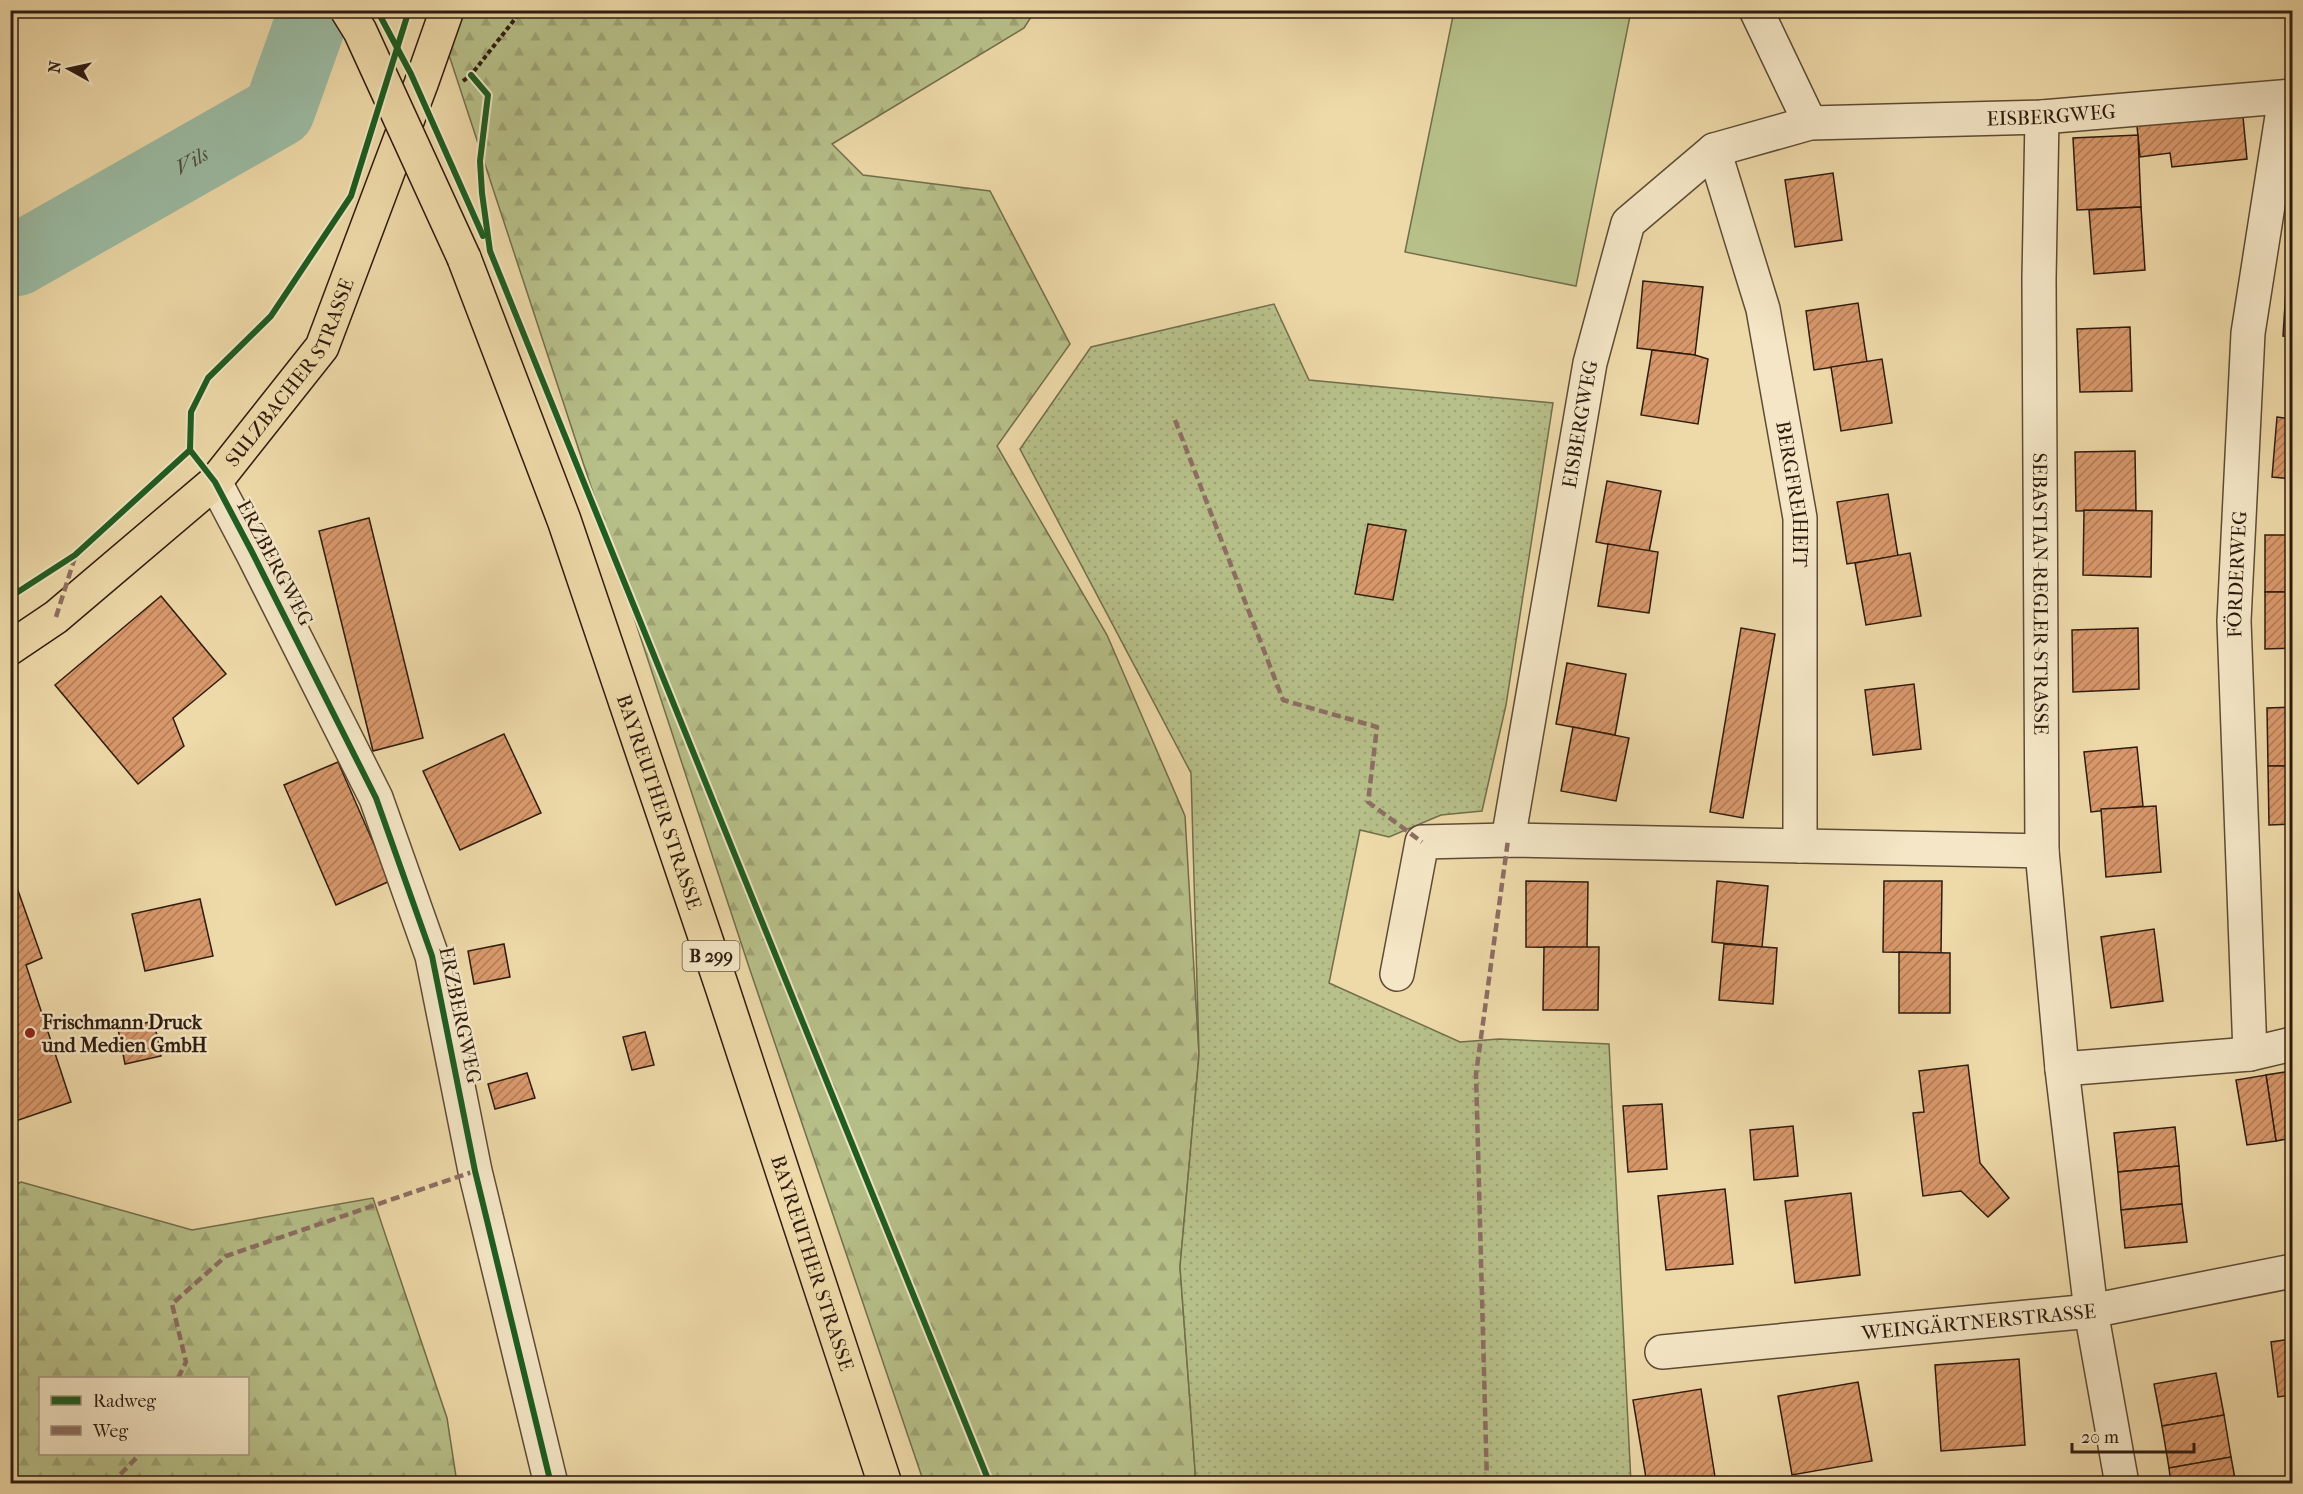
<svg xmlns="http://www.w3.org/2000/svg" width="2303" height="1494" font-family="'IM FELL French Canon',serif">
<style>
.grass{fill:#b7c089;stroke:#726e4c;stroke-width:1.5}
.forest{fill:url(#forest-firs);stroke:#726e4c;stroke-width:1.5;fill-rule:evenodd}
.garden{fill:url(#garden-dots);stroke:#726e4c;stroke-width:1.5}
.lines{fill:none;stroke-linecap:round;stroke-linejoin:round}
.river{stroke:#9bbba3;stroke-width:72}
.building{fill:url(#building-hatch);stroke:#2e1c0f;stroke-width:1.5}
.minor-casing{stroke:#5e4b35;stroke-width:36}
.major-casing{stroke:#2e1c0f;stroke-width:36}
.path{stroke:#2e1c0f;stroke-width:4;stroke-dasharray:4.5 3;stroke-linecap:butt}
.minor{stroke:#f4e6c6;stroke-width:33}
.major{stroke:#eed9a8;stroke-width:33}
.major-bridge-casing{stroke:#2e1c0f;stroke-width:36;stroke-linecap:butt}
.major-bridge{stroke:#eed9a8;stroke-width:33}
.quiet{stroke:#8d6e63;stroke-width:4.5;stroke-dasharray:9 4.5;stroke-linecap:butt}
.cycleway-casing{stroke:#f4e6c6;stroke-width:10}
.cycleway{stroke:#1b5e20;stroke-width:6}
.poi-dot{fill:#8f2418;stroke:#f4e6c6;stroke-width:2}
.labels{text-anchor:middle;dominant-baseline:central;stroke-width:5;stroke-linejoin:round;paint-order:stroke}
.shield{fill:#f4e6c6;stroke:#695946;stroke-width:1.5}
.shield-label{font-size:18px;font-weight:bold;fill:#2e1c0f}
.street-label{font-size:20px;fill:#2e1c0f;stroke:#f4e6c6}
.poi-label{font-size:20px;font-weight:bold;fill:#2e1c0f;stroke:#f4e6c6;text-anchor:start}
.water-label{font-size:21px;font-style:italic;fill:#4f4c3b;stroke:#f4e6c6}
</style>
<defs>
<pattern id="forest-firs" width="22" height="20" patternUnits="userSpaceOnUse" patternTransform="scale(1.5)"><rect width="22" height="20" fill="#b7c089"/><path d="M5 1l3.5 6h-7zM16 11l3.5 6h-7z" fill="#9ea475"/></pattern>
<pattern id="garden-dots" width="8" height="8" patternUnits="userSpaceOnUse" patternTransform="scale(1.5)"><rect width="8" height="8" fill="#b7c089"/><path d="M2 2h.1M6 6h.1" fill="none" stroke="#9ea475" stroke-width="1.8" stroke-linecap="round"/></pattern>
<pattern id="building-hatch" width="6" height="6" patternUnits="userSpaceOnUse" patternTransform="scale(1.5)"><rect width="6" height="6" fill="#d8986a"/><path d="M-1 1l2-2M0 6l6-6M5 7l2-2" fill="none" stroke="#b07b56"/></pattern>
</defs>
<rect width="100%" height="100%" fill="#eed9a8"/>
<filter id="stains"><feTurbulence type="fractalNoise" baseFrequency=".00333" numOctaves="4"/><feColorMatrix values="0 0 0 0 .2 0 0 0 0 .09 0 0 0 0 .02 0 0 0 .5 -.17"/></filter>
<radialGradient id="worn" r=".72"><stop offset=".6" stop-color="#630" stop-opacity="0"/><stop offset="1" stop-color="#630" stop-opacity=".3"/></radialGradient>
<path class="grass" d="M1454 11H1631L1576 286 1405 252Z"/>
<g class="forest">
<path d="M426 11H1035L1024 28 832 144 863 175 990 191 1070 344 997 446 1107 635 1185 816 1199 1055 1180 1267 1196 1483H924L748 964 449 55Z"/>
<path d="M21 1182 192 1230 373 1198 447 1418 457 1483H11L10 1188ZM40 1378H248V1454H40Z"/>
</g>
<path class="garden" d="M1274 304 1309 380 1553 403 1506 705 1482 811 1441 815 1389 837 1360 830 1329 983 1460 1042 1499 1039 1609 1044 1631 1483H1196L1180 1267 1199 1055 1191 773 1020 449 1091 347Z"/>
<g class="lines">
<path class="river" id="s1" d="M10 259 17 260 279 111 315 10"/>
</g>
<g class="building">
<path d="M2242 106 2247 159 2172 167 2170 153 2140 157 2136 116Z"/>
<path d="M2138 135 2141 207 2077 210 2073 138Z"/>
<path d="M1833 173 1842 240 1795 247 1785 180Z"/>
<path d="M2141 207 2145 270 2094 274 2089 210Z"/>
<path d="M2287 274H2292V337L2283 336Z"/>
<path d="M1643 281 1703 287 1695 355 1637 348Z"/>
<path d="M1858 303 1867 362 1814 370 1806 311Z"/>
<path d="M2130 327 2132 391 2080 392 2077 329Z"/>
<path d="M1652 350 1695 355 1708 359 1698 424 1641 415Z"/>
<path d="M1882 359 1892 423 1841 431 1831 367Z"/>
<path d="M2277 417 2292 419V479L2272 477Z"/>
<path d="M2135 451 2136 510 2076 511 2075 452Z"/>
<path d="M1607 481 1661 491 1649 552 1596 542Z"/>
<path d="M1888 494 1898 556 1847 564 1837 502Z"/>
<path d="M2084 510 2152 511 2151 577 2083 575Z"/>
<path d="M369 518 423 738 373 751 319 531Z"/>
<path d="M1368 524 1406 530 1393 600 1355 594Z"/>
<rect x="2265" y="535" width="27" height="57"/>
<path d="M1608 544 1658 552 1649 613 1598 606Z"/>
<path d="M1910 553 1921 616 1866 625 1855 563Z"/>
<path d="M2265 592H2292V648L2265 649Z"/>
<path d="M161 596 226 674 173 718 184 746 138 784 55 685Z"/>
<path d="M1741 628 1775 634 1743 818 1710 812Z"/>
<path d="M2138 628 2139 689 2073 692 2072 630Z"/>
<path d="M1567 663 1626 674 1615 735 1556 724Z"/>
<path d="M1914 684 1921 749 1873 755 1865 690Z"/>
<path d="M2292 707V766H2268L2267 708Z"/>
<path d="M1573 727 1629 738 1616 801 1561 791Z"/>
<path d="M504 734 541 813 460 850 423 771Z"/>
<path d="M2137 747 2143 806 2091 812 2084 752Z"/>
<path d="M338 762 390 881 336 905 284 785Z"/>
<path d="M2268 766H2292V824L2269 825Z"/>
<path d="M2156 806 2161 872 2106 877 2101 809Z"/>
<path d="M10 868 42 958 26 965 71 1102 10 1123Z"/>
<path d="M1526 881 1588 882 1587 948 1526 947Z"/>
<path d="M1717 881 1768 886 1762 947 1712 942Z"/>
<path d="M1884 881H1942L1941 953 1883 952Z"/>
<path d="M200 899 213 956 145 971 132 914Z"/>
<path d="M2154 929 2163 1001 2111 1008 2101 937Z"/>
<path d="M504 944 510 977 474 984 468 951Z"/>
<path d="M1724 944 1777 948 1773 1004 1719 1000Z"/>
<path d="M1544 947H1599L1598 1010H1543Z"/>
<path d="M1899 952 1950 953V1013H1899Z"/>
<path d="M154 1021 161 1056 125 1064 118 1029Z"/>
<path d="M645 1032 654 1065 632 1070 623 1037Z"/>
<path d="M1968 1065 1980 1163 2009 1198 1988 1217 1961 1191 1923 1196 1913 1113 1924 1112 1919 1071Z"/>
<path d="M2292 1071V1138L2276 1141 2266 1075Z"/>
<path d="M527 1073 535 1098 495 1109 488 1084Z"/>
<path d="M2266 1075 2276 1141 2247 1145 2236 1080Z"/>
<path d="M1662 1104 1667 1169 1628 1172 1623 1106Z"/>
<path d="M1793 1126 1798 1176 1754 1180 1750 1130Z"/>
<path d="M2175 1127 2179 1166 2118 1172 2114 1133Z"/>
<path d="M2179 1166 2182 1204 2121 1210 2118 1172Z"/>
<path d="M1725 1189 1733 1264 1666 1270 1658 1196Z"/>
<path d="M1851 1193 1860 1275 1795 1283 1785 1201Z"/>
<path d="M2182 1204 2187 1242 2125 1248 2121 1210Z"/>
<path d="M2292 1339V1395L2278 1397 2271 1342Z"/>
<path d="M2019 1359 2025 1445 1941 1451 1935 1365Z"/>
<path d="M2216 1373 2224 1415 2162 1426 2154 1384Z"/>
<path d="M1858 1382 1872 1461 1792 1475 1778 1396Z"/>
<path d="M1701 1389 1716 1483 1647 1484 1633 1400Z"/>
<path d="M2224 1415 2231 1457 2169 1468 2162 1426Z"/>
<path d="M2231 1457 2236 1484H2171L2169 1468Z"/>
</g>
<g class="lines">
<defs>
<g id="minor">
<path d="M1756 10 1810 123"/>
<path id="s2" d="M2042 117 2039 279 2042 851 2062 1069 2091 1311 2122 1484"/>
<path id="s3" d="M1714 150 1763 309 1800 518V846"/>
<path d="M215 482 252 552 376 798 432 956 475 1171 551 1484"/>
<path id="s4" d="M1508 840 1590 363 1628 223 1714 150 1810 123 2042 117 2292 96"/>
<path d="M1397 974 1422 842 1508 840 2042 851"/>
<path id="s5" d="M2250 1054 2234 621 2248 333 2285 97"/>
<path d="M2062 1069 2250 1054 2292 1044"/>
<path id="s6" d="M1662 1352 2091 1311 2292 1271"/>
</g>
<g id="major">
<path id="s7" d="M464 258 564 520 722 987 885 1484"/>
<path id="s8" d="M10 648 56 617 215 482 322 347 421 84 447 10"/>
</g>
</defs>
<use href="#minor" class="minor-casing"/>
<use href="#major" class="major-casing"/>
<path class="path" d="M463 81 471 75 522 10"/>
<use href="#minor" class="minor"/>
<use href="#major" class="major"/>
<defs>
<path id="major-bridge" d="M347 10 360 31 464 258"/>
</defs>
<use href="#major-bridge" class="major-bridge-casing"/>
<use href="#major-bridge" class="major-bridge"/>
<g class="quiet">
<path d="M1175 420 1283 700 1377 727 1368 802 1422 842"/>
<path d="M56 617 75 557"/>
<path d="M178 1378 186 1362 172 1304 226 1256 475 1171"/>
<path d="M111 1484 140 1454"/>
<path d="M1487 1484 1476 1074 1508 840"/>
</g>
<defs>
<g id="cycleway">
<path d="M377 10 411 74 483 236"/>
<path d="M409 10 351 196 271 316 208 378 191 412 190 450 215 482 252 552 376 798 432 956 475 1171 551 1484"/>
<path d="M471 75 488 95 480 161 482 193 490 251 990 1484"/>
<path d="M10 597 75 555 190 450"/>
</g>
</defs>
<use href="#cycleway" class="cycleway-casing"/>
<use href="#cycleway" class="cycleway"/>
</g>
<circle class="poi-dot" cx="30" cy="1033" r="6"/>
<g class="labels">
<rect class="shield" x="682.5" y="941" width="57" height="30" rx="4.5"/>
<g class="shield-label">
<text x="711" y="956">B 299</text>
</g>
<g class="street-label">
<text stroke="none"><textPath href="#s4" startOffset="1083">EISBERGWEG</textPath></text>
<text stroke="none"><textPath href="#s8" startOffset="398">SULZBACHER STRASSE</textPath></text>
<text stroke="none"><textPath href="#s4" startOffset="422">EISBERGWEG</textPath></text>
<text stroke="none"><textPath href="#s3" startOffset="354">BERGFREIHEIT</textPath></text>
<text transform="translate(275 563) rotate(62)">ERZBERGWEG</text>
<text stroke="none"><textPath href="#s5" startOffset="480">FÖRDERWEG</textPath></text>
<text stroke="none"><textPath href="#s2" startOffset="477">SEBASTIAN-REGLER-STRASSE</textPath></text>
<text stroke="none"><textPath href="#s7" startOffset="578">BAYREUTHER STRASSE</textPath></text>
<text transform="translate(460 1015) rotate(78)">ERZBERGWEG</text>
<text stroke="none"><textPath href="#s7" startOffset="1064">BAYREUTHER STRASSE</textPath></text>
<text stroke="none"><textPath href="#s6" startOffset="318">WEINGÄRTNERSTRASSE</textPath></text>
</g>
<g class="poi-label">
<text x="42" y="1022">Frischmann Druck<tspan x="42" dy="23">und Medien GmbH</tspan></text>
</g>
<g class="water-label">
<text stroke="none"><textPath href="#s1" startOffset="208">Vils</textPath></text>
</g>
</g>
<rect width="2303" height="1494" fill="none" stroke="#eed9a8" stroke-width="36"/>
<rect x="12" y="12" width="2279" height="1470" fill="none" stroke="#2e1c0f" stroke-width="3"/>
<rect x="18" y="18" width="2267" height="1458" fill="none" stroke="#2e1c0f" stroke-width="1.5"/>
<rect x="39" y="1377" width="210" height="78" fill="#f4e6c6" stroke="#a5957d" stroke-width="1.5"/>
<rect x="51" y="1396" width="30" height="9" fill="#1b5e20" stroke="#a5957d" stroke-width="1.5"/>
<text x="93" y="1407" font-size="18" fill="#2e1c0f">Radweg</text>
<rect x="51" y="1426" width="30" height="9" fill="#8d6e63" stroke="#a5957d" stroke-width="1.5"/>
<text x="93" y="1437" font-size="18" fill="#2e1c0f">Weg</text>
<g transform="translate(69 69) rotate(278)" stroke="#f4e6c6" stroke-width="4.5" paint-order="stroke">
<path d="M0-4.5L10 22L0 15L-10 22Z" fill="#2e1c0f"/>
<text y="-9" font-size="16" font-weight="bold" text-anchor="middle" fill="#2e1c0f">N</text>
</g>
<path d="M2072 1443v9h122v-9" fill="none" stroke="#2e1c0f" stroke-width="3"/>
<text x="2081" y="1443" font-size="18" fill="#2e1c0f" stroke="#f4e6c6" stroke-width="4.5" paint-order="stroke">20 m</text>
<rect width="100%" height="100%" filter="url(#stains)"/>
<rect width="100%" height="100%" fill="url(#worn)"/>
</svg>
